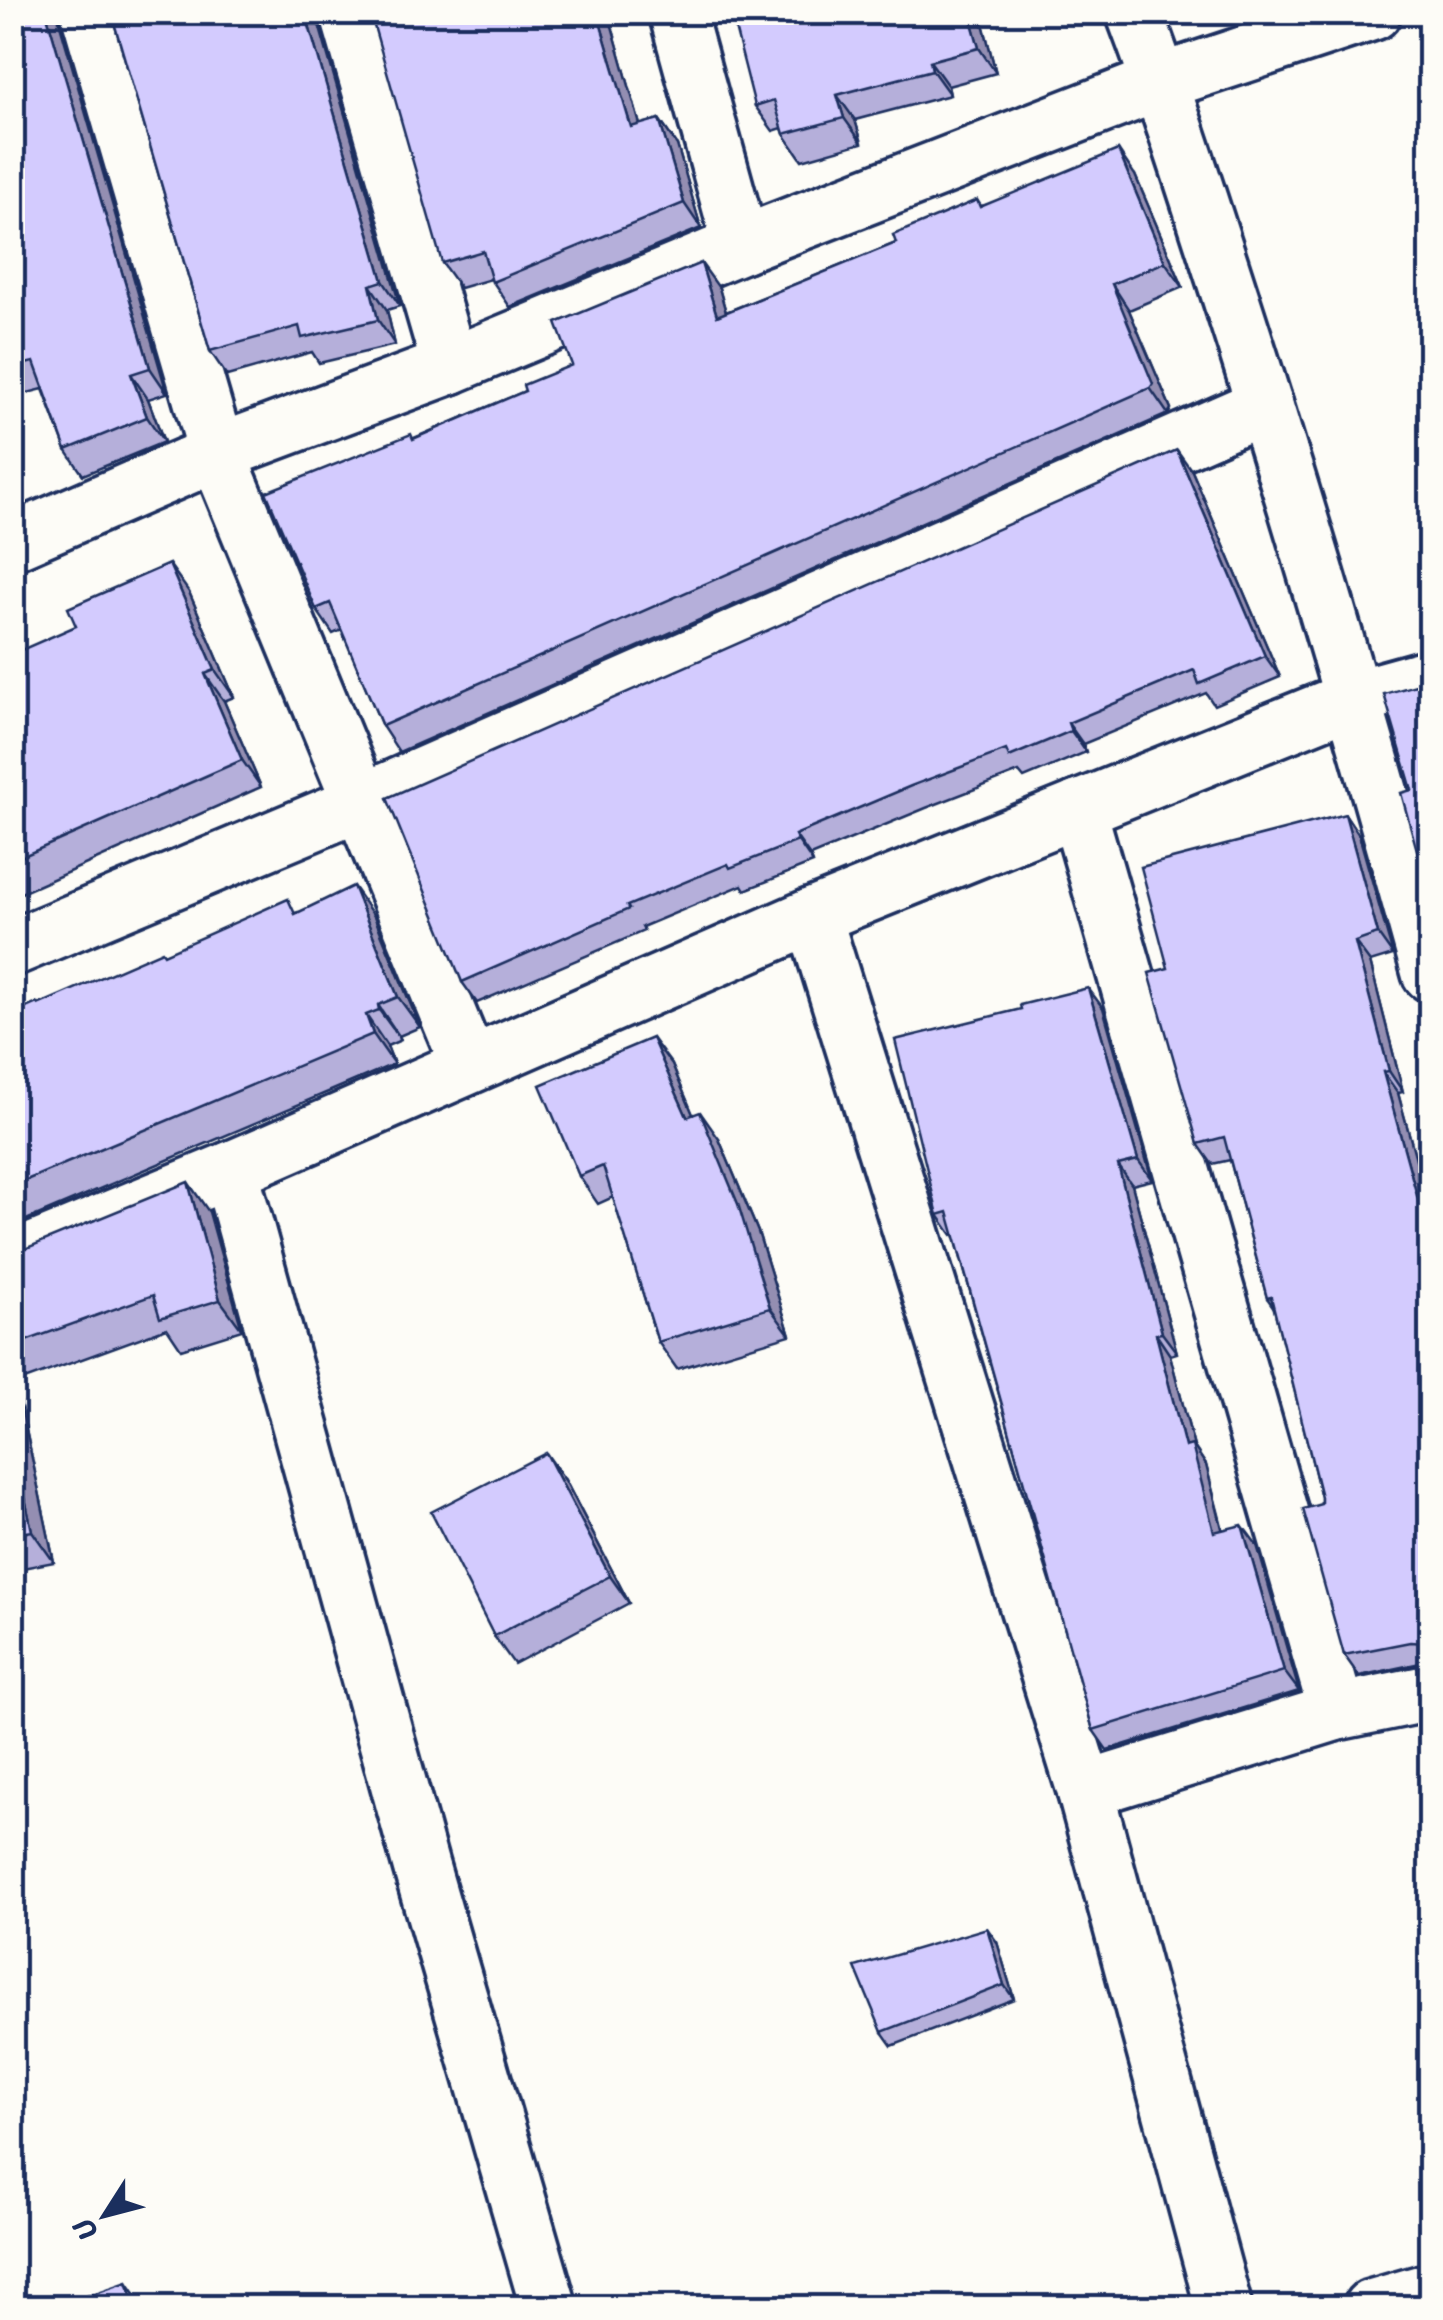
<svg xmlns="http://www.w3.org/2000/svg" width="1443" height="2320" font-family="Sriracha,sans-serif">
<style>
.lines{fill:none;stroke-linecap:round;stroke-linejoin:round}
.minor-casing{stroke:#1b2f5e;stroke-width:62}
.tertiary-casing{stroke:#1b2f5e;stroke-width:62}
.minor{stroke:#fdfcf7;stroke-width:55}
.tertiary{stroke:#fdfcf7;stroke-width:55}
.wall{fill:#b5afda;stroke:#1b2f5e;stroke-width:2.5}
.shaded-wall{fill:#948eb2;stroke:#1b2f5e;stroke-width:2.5}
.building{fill:#d3cbfe;stroke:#1b2f5e;stroke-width:2.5}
</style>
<rect width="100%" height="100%" fill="#fdfcf7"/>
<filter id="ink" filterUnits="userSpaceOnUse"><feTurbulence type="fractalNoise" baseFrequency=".01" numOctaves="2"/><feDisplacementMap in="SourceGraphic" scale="20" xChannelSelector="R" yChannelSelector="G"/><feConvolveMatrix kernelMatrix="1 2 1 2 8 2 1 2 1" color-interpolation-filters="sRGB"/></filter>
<g filter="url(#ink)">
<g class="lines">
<defs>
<g id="minor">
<path d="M89 12 217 453 469 1065"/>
<path d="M348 12 450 366"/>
<path d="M677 12 741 245"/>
<path d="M1134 12C1170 107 1200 203 1231 299 1303 522 1368 747 1430 973"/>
<path d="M12 542 217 453 450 366 741 245 1161 82 1373 12"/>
<path d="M1078 809 1337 1712"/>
<path d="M813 916 1085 1790 1224 2308"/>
<path d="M12 948 360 803 1265 405"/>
<path d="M230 1170 421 1866 549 2308"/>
<path d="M12 1260 230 1170 813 916 1354 698 1430 677"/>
<path d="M1085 1790 1337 1712 1430 1693"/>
</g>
<path id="tertiary" d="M1371 2308 1430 2291"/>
</defs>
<use href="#minor" class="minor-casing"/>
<use href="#tertiary" class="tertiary-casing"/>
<use href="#minor" class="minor"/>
<use href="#tertiary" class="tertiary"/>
</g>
<g class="wall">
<path d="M12 12H59V21L167 393 148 399 164 442 83 475 66 450 43 389 12 397Z"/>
<path d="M111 12H318V21L400 306 387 310 395 345 319 363 312 352 227 376 210 351Z"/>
<path d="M608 12 640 125 659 119 677 145 701 228 510 307 491 279 460 288 442 263Z"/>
<path d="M980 12 996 73 948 86 950 95 855 120 862 143 802 160 784 134 782 128 773 131 755 106Z"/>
<path d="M1135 175 1183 287 1129 310 1171 409 1168 414 399 752 382 726 342 630 333 634 316 609 414 438 525 391 719 288 726 312 896 243 977 200 981 206Z"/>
<path d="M1192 471 1280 677 1214 705 1206 693 1083 744 1086 752 1024 778 1019 772 926 808 810 856 813 863 745 890 742 885 642 927 644 931 477 1003 462 982Z"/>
<path d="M189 592 234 697 224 701 261 787 12 897V654Z"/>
<path d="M1345 814 1359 835 1393 955 1370 962 1403 1092 1398 1093 1430 1211V1663L1425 1662 1359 1676 1344 1655 1321 1504V1497L1274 1308 1267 1298 1230 1160 1212 1164 1198 1144 1168 968Z"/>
<path d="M298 912 374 916 420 1027 399 1036 401 1040 387 1046 394 1064 12 1226V1014L39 1005 164 954Z"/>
<path d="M1103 1008 1152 1180 1132 1185 1177 1353 1170 1355 1194 1447 1206 1465 1223 1530 1257 1545 1299 1691 1107 1750 1093 1730 954 1234 952 1235 938 1215 1021 1009Z"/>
<path d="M672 1065 693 1115 719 1139 758 1232 790 1335 677 1369 658 1342 613 1197 598 1204 579 1176Z"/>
<path d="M209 1212 242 1330 181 1349 167 1328 16 1383 54 1562 12 1570V1254Z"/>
<path d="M565 1480 629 1603 514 1664 494 1636Z"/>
<path d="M997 1942 1014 1999 892 2046 882 2032Z"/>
</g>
<g class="shaded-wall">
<path d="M46 12H59V21L167 393 150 368Z"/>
<path d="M305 12H318V21L400 306 383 281Z"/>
<path d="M597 12H608L648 153 631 127Z"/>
<path d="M969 12H980L996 73 979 48Z"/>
<path d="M930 61 948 86 950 95 932 70Z"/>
<path d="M837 95 855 120 862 143 844 118Z"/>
<path d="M659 119 677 145 701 228 684 203Z"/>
<path d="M1118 150 1135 175 1183 287 1165 262Z"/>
<path d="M701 263 719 288 734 341 717 316Z"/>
<path d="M1112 284 1129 310 1171 409 1168 414 1150 388Z"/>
<path d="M370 285 387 310 395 345 378 320Z"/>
<path d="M131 374 148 399 164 442 147 417Z"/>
<path d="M1177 450 1192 471 1280 677 1265 656Z"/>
<path d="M169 564 189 592 234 697 215 670Z"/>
<path d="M205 674 224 701 261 787 242 760Z"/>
<path d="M1068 723 1083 744 1086 752 1071 731Z"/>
<path d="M1345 814 1359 835 1393 955 1378 934Z"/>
<path d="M795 835 810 856 813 863 798 841Z"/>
<path d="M353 886 374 916 420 1027 398 997Z"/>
<path d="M1355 942 1370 962 1403 1092 1389 1071Z"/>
<path d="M1088 988 1103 1008 1152 1180 1138 1160Z"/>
<path d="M378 1005 399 1036 401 1040 379 1010Z"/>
<path d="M366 1015 387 1046 394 1064 373 1034Z"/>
<path d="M652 1038 672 1065 706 1145 687 1117Z"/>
<path d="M1383 1072 1398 1093 1430 1211V1243Z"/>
<path d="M700 1112 719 1139 758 1232 790 1335 770 1308Z"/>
<path d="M1118 1165 1132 1185 1177 1353 1162 1333Z"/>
<path d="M188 1182 209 1212 242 1330 220 1300Z"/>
<path d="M1156 1334 1170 1355 1194 1447 1206 1465 1228 1552 1214 1532 1185 1447Z"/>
<path d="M12 1379 16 1383 54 1562 32 1531 12 1438Z"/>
<path d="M546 1453 565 1480 629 1603 610 1576Z"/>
<path d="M1242 1525 1257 1545 1299 1691 1284 1671Z"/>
<path d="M987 1928 997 1942 1014 1999 1004 1985Z"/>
<path d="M127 2282 145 2308H136Z"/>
</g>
<g class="building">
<path d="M12 12H46L150 368 131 374 147 417 66 450 34 362 12 367Z"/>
<path d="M111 12H305L383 281 370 285 378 320 302 338 299 326 210 351Z"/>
<path d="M370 12H597L631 127 659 119 684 203 492 282 483 251 442 263Z"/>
<path d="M731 12H969L979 48 930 61 932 70 837 95 844 118 784 134 774 100 755 106Z"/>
<path d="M1118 150 1165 262 1112 284 1153 384 1150 388 382 726 330 603 316 609 266 492 411 434 413 439 525 391 523 385 572 365 556 323 701 263 717 316 896 243 893 235 977 200 980 207Z"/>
<path d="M1177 450 1265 656 1199 684 1194 670 1068 723 1071 731 1009 757 1006 750 911 786 795 835 798 841 730 868 728 864 627 906 629 909 462 982 387 798Z"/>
<path d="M169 564 215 670 205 674 242 760 12 861V654L76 626 68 608Z"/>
<path d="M1430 681V897L1401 793 1412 790 1384 694Z"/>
<path d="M1345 814 1378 934 1355 942 1389 1071 1383 1072 1430 1243V1646L1426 1643 1410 1642 1344 1655 1303 1509 1321 1504V1497L1271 1297 1267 1298 1224 1137 1198 1144 1149 973 1168 968 1141 867Z"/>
<path d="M353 886 398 997 378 1005 379 1010 366 1015 373 1034 12 1186V1014L37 1003 38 1005 162 951 164 954 288 899 295 914Z"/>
<path d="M1088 988 1138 1160 1118 1165 1162 1333 1156 1334 1185 1447 1192 1445 1214 1532 1242 1525 1284 1671 1093 1730 948 1212 938 1215 895 1040 1021 1009 1020 1005Z"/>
<path d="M652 1038 687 1117 700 1112 738 1204 770 1308 658 1342 603 1166 579 1176 540 1085Z"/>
<path d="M188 1182 220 1300 160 1318 153 1295 12 1346V1254Z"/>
<path d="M12 1438 32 1531 12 1535Z"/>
<path d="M546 1453 610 1576 494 1636 431 1512Z"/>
<path d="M987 1928 1004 1985 882 2032 855 1967Z"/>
<path d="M127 2282 136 2308H52Z"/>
</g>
</g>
<rect width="1443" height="2320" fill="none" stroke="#fdfcf7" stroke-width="50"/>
<rect x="25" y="25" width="1393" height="2270" fill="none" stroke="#1b2f5e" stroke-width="4" filter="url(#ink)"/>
<g transform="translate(105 2215) rotate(234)" stroke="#fdfcf7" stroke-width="8" paint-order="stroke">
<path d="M0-8L18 38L0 25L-18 38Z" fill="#1b2f5e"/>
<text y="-15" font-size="28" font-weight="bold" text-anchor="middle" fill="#1b2f5e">U</text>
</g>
</svg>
